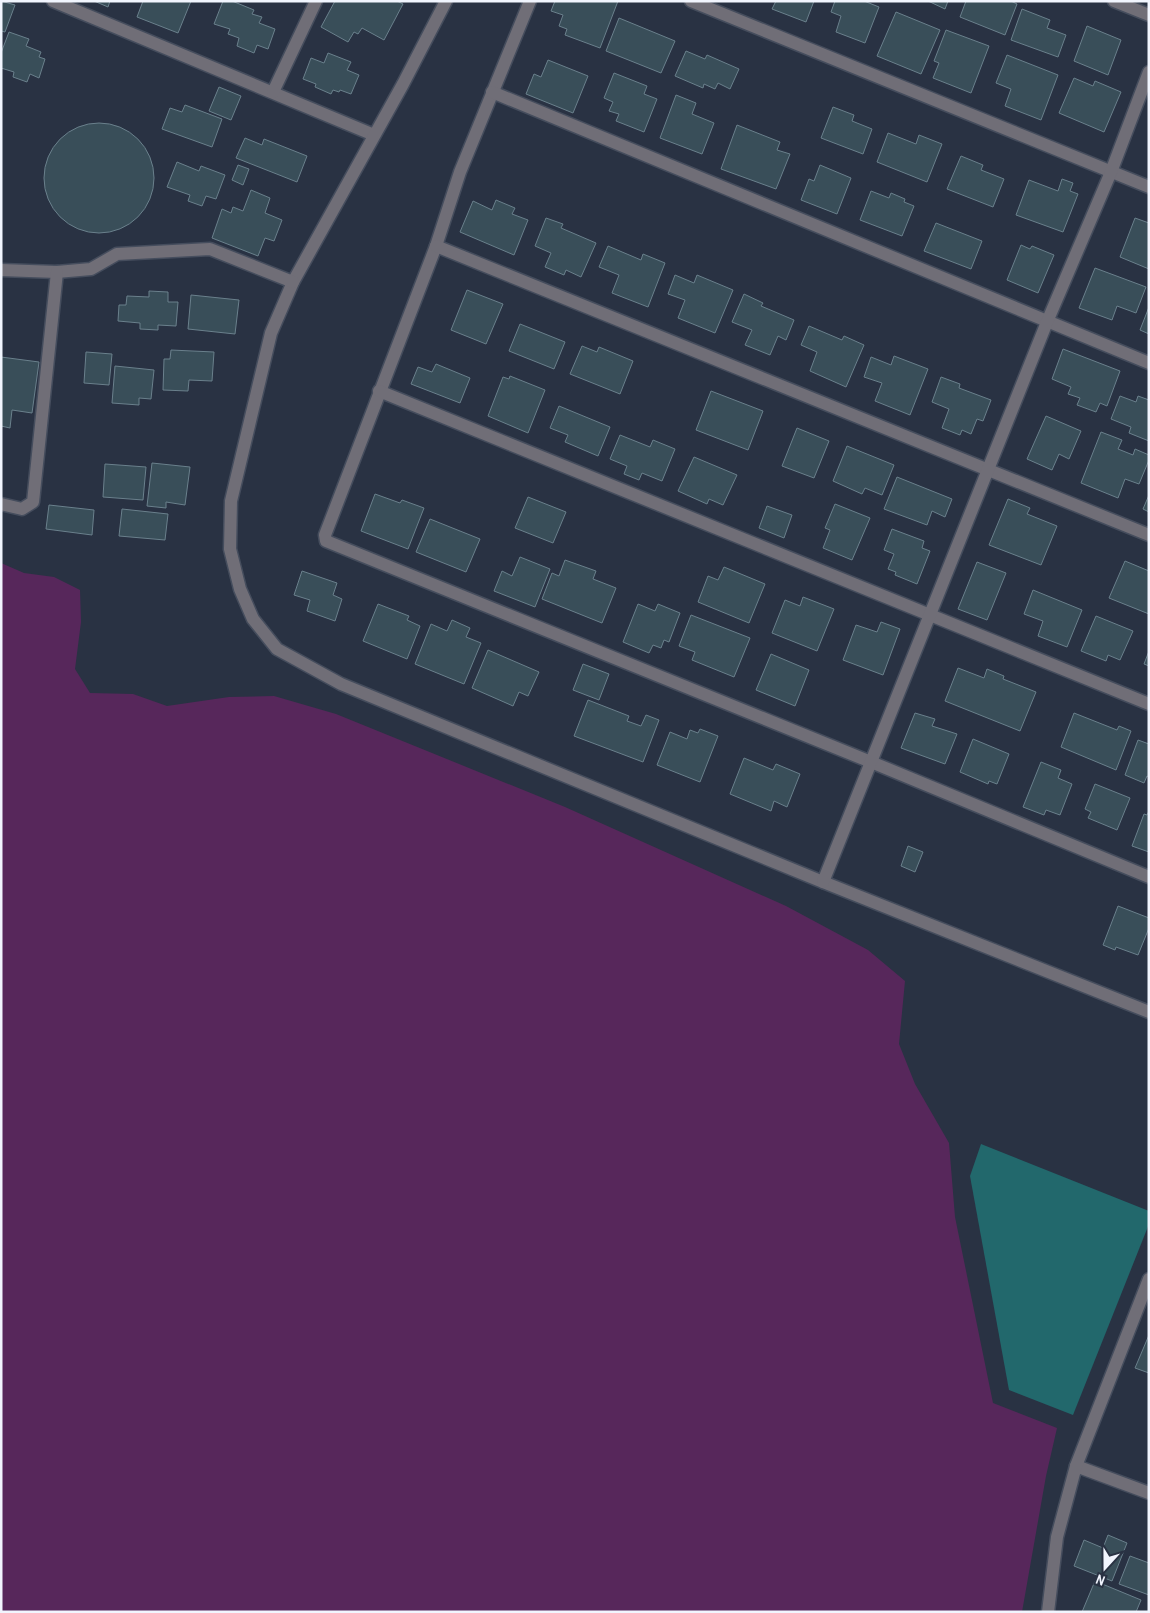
<svg xmlns="http://www.w3.org/2000/svg" width="1150" height="1613" font-family="'Archivo Narrow',sans-serif">
<style>
.green{fill:#57275b}
.water{fill:#22686c}
.building{fill:#394e59;stroke:#6a808c}
.lines{fill:none;stroke-linecap:round;stroke-linejoin:round}
.minor-casing{stroke:#454d5d;stroke-width:15}
.minor{stroke:#706e77;stroke-width:12}
</style>
<rect width="100%" height="100%" fill="#293243"/>
<path class="green" d="M1 563 24 573 54 577 80 590 81 622 75 669 90 693 133 694 167 706 229 697 274 696 336 714 565 807 786 906 868 950 905 981 899 1044 915 1084 949 1143 955 1217 993 1403 1057 1428 1046 1476 1022 1612H1Z"/>
<path class="water" d="M981 1144 1149 1211V1224L1073 1415 1009 1390 970 1176Z"/>
<g class="building">
<path d="M1 1 15 5 5 32 1 31Z"/>
<path d="M94 1H110L108 7Z"/>
<path d="M143 1H191L178 33 137 17Z"/>
<path d="M223 1H232L254 10 252 14 262 17 259 23 275 29 268 49 257 45 254 53 237 46 239 38 228 34 230 29 214 24Z"/>
<path d="M335 1H397L403 4 384 40 362 28 358 34 354 32 348 42 321 27Z"/>
<path d="M555 1H618L600 48 565 35 567 29 559 26 563 15 551 11Z"/>
<path d="M776 1H814L806 22 772 9Z"/>
<path d="M835 1H864L879 7 865 43 836 32 841 16 831 12Z"/>
<path d="M928 1H948L945 9Z"/>
<path d="M966 1H1011L1017 4 1005 35 960 17Z"/>
<path d="M1022 9 1050 20 1047 28 1066 35 1058 57 1011 40Z"/>
<path d="M896 12 940 30 921 74 877 56Z"/>
<path d="M619 18 675 41 661 73 606 51Z"/>
<path d="M1087 26 1121 40 1108 75 1074 61Z"/>
<path d="M946 30 989 46 971 93 933 78 939 63 934 61Z"/>
<path d="M9 32 29 39 26 46 41 52 39 57 45 59 39 78 30 74 27 82 13 77 14 72 1 68V53Z"/>
<path d="M686 51 705 59 707 55 739 69 730 89 718 83 715 89 704 84 703 88 675 76Z"/>
<path d="M328 53 351 62 347 70 359 75 351 94 340 90 339 92 333 90 331 94 315 87 316 84 303 79 311 58 324 63Z"/>
<path d="M1007 55 1058 75 1041 120 1005 106 1011 89 996 83Z"/>
<path d="M548 60 588 76 573 113 526 94 534 74 541 77Z"/>
<path d="M614 73 647 86 644 94 657 99 644 132 616 121 619 114 609 111 613 102 604 98Z"/>
<path d="M1074 78 1093 86 1095 81 1121 92 1104 132 1059 113Z"/>
<path d="M219 87 241 96 231 120 209 111Z"/>
<path d="M676 95 696 103 692 114 714 123 702 154 660 138Z"/>
<path d="M185 105 222 119 212 147 162 129 170 108 182 112Z"/>
<path d="M833 107 854 115 852 121 872 129 863 154 821 138Z"/>
<circle cx="99" cy="178" r="55"/>
<path d="M737 125 780 142 777 150 790 154 776 189 721 169Z"/>
<path d="M888 133 916 144 919 135 942 144 927 182 877 162Z"/>
<path d="M245 138 262 145 264 139 307 156 297 182 236 158Z"/>
<path d="M961 156 983 165 981 170 1004 179 993 207 947 189Z"/>
<path d="M177 162 199 171 201 166 225 175 216 199 206 196 202 206 188 201 190 195 167 187Z"/>
<path d="M238 165 249 169 243 185 232 180Z"/>
<path d="M820 165 851 178 837 214 801 200 809 179 814 181Z"/>
<path d="M1062 179 1073 183 1070 191 1078 194 1063 232 1016 215 1029 180 1058 191Z"/>
<path d="M251 190 270 198 265 213 282 220 274 241 265 238 258 256 212 238 222 209 231 213 233 207 243 211Z"/>
<path d="M871 191 889 198 891 193 905 199 904 202 914 206 902 236 860 220Z"/>
<path d="M496 200 515 208 512 214 528 220 514 255 460 232 473 201 492 210Z"/>
<path d="M546 218 563 224 561 228 596 243 581 277 566 270 564 275 545 267 551 253 535 246Z"/>
<path d="M1135 218 1149 223V269L1120 257Z"/>
<path d="M936 223 982 241 971 269 924 251Z"/>
<path d="M1021 245 1030 249 1032 246 1054 255 1038 293 1007 280Z"/>
<path d="M608 246 641 260 643 254 665 263 648 307 612 293 619 275 599 267Z"/>
<path d="M1095 268 1146 287 1136 313 1117 306 1112 320 1079 308Z"/>
<path d="M675 275 694 283 697 275 733 290 715 333 678 318 685 300 668 294Z"/>
<path d="M467 290 503 304 486 344 451 330Z"/>
<path d="M149 291 168 292V302H178L176 326 158 325V330L140 329V323L118 321 119 305H126L127 296 149 297Z"/>
<path d="M744 294 763 303 761 306 794 320 786 340 778 336 770 355 745 345 752 330 732 322Z"/>
<path d="M191 295 239 300 235 334 188 329Z"/>
<path d="M1149 307V334L1140 330Z"/>
<path d="M520 324 565 342 554 369 509 351Z"/>
<path d="M809 326 842 340 844 336 864 345 846 387 810 371 817 352 801 345Z"/>
<path d="M582 346 597 352 599 347 633 361 620 394 570 374Z"/>
<path d="M1063 349 1120 371 1107 406 1100 403 1096 412 1077 405 1080 398 1068 394 1071 387 1052 379Z"/>
<path d="M171 350 214 352 212 381 189 380 188 391 163 390 164 359H170Z"/>
<path d="M86 352 112 354 109 385 84 383Z"/>
<path d="M894 356 928 369 910 415 875 401 882 383 864 377 871 357 891 365Z"/>
<path d="M1 357 39 362 32 413 12 410 10 428 1 426Z"/>
<path d="M436 364 470 378 460 403 411 384 418 367 432 372Z"/>
<path d="M115 366 154 370 151 399 139 398V405L112 403Z"/>
<path d="M510 376 545 390 528 433 488 416 503 377 509 379Z"/>
<path d="M941 377 960 384 959 388 991 400 983 421 977 419 971 434 962 430 960 435 942 428 949 409 932 402Z"/>
<path d="M711 391 763 411 748 450 696 430Z"/>
<path d="M1120 396 1136 402 1138 396 1149 400V441L1129 433 1131 427 1111 419Z"/>
<path d="M559 406 610 427 598 456 565 442 568 435 550 428Z"/>
<path d="M1046 416 1081 431 1069 459 1059 454 1052 470 1027 459Z"/>
<path d="M797 428 829 441 814 478 782 466Z"/>
<path d="M1101 432 1122 440 1118 449 1133 455 1135 449 1149 455V460L1139 484 1125 479 1118 498 1081 483Z"/>
<path d="M620 435 650 447 653 440 675 449 662 481 642 473 639 480 624 474 627 466 610 459Z"/>
<path d="M847 446 894 465 882 495 865 488 862 494 833 481Z"/>
<path d="M694 457 737 475 723 505 709 499 707 504 678 491Z"/>
<path d="M152 463 190 467 185 505 166 502V508L147 506Z"/>
<path d="M105 464 146 467 143 500 103 497Z"/>
<path d="M897 477 952 499 945 517 932 511 927 525 884 509Z"/>
<path d="M375 494 400 503 402 500 424 508 408 549 361 531Z"/>
<path d="M1149 495V512L1143 509Z"/>
<path d="M528 497 566 512 553 543 515 528Z"/>
<path d="M1008 499 1030 508 1027 514 1057 526 1041 565 989 545Z"/>
<path d="M835 504 870 518 852 560 823 548 830 530 825 528Z"/>
<path d="M49 505 94 510 92 535 46 529Z"/>
<path d="M767 506 792 515 784 538 759 528Z"/>
<path d="M122 509 168 514 165 540 119 536Z"/>
<path d="M430 519 480 539 466 572 416 552Z"/>
<path d="M892 529 924 541 922 548 930 551 917 584 895 575 896 572 888 569 894 554 884 550Z"/>
<path d="M520 557 550 569 535 607 494 591 502 571 512 576Z"/>
<path d="M565 560 596 571 593 579 616 588 602 623 542 599 552 573 559 576Z"/>
<path d="M1125 561 1149 571V614L1109 598Z"/>
<path d="M977 562 1006 573 987 620 958 609Z"/>
<path d="M724 567 765 584 749 623 698 602 708 576 718 580Z"/>
<path d="M302 571 337 583 333 595 342 599 335 621 307 611 310 600 294 595Z"/>
<path d="M1033 590 1082 610 1067 647 1038 636 1043 621 1024 614Z"/>
<path d="M803 597 834 609 817 651 772 633 785 600 800 606Z"/>
<path d="M378 604 409 616 407 620 420 626 407 659 363 641Z"/>
<path d="M638 604 655 611 658 604 680 613 669 642 664 640 661 648 653 645 649 653 623 642Z"/>
<path d="M691 615 750 638 734 677 692 660 695 652 679 646Z"/>
<path d="M1096 616 1133 631 1120 660 1108 655 1106 661 1081 651Z"/>
<path d="M452 620 470 628 466 637 481 643 464 684 415 664 431 624 447 631Z"/>
<path d="M881 622 900 629 883 675 843 660 856 625 877 632Z"/>
<path d="M488 650 539 672 528 696 519 692 513 706 472 688Z"/>
<path d="M1149 651V666L1144 664Z"/>
<path d="M771 654 809 670 795 706 756 690Z"/>
<path d="M583 664 609 674 599 700 573 690Z"/>
<path d="M958 668 984 678 987 669 1004 676 1003 679 1036 692 1020 731 945 701Z"/>
<path d="M588 700 629 716 627 721 641 726 646 715 659 720 643 762 574 736Z"/>
<path d="M915 713 935 719 932 726 957 734 945 764 901 748Z"/>
<path d="M1074 713 1117 730 1119 726 1131 731 1116 770 1061 747Z"/>
<path d="M700 729 718 736 700 782 657 765 670 732 687 739 690 730 698 733Z"/>
<path d="M973 739 1009 754 997 784 989 781 988 784 960 772Z"/>
<path d="M1138 740 1149 744V777L1147 776 1144 783 1125 775Z"/>
<path d="M744 758 773 770 776 764 800 774 787 807 774 801 771 811 730 794Z"/>
<path d="M1041 762 1061 770 1058 778 1072 784 1060 815 1046 810 1044 815 1023 807Z"/>
<path d="M1095 784 1130 798 1117 830 1088 818 1091 812 1085 809Z"/>
<path d="M1149 811V852L1132 846 1144 814 1147 815Z"/>
<path d="M908 846 923 852 915 872 901 866Z"/>
<path d="M1118 906 1149 918V928L1138 955 1116 947 1115 950 1103 945Z"/>
<path d="M1149 1335V1373L1135 1368Z"/>
<path d="M1108 1535 1127 1543 1112 1581 1074 1566 1084 1540 1103 1548Z"/>
<path d="M1130 1556 1149 1563V1595L1119 1584Z"/>
<path d="M1095 1581 1141 1600 1136 1612H1082Z"/>
</g>
<g class="lines">
<defs>
<g id="minor">
<path d="M53 1 374 135"/>
<path d="M446 1 403 84 293 282 271 333 231 501 230 549 240 589 253 619 277 649 341 684 823 882 1149 1012"/>
<path d="M530 1 460 172 436 246 325 535 326 541 871 762 1149 877"/>
<path d="M691 1 1149 187"/>
<path d="M1114 1 1149 15"/>
<path d="M273 92 316 1"/>
<path d="M492 92 1149 363"/>
<path d="M436 246 1149 535"/>
<path d="M1 270 57 272 91 269 117 254 210 249 293 282"/>
<path d="M379 391 1149 704"/>
<path d="M1 504 22 509 33 502 57 272"/>
<path d="M823 882 1047 322 1111 172 1149 72"/>
<path d="M1076 1466 1149 1493"/>
<path d="M1048 1612 1057 1537 1076 1466 1149 1279"/>
</g>
</defs>
<use href="#minor" class="minor-casing"/>
<use href="#minor" class="minor"/>
</g>
<rect width="1150" height="1613" fill="none" stroke="#f1f5fe" stroke-width="5"/>
<g transform="translate(1105 1568) rotate(201)" stroke="#293243" stroke-width="4" paint-order="stroke">
<path d="M0-4L9 19L0 12L-9 19Z" fill="#f1f5fe"/>
<text y="-8" font-size="14" font-weight="bold" text-anchor="middle" fill="#f1f5fe">N</text>
</g>
</svg>
